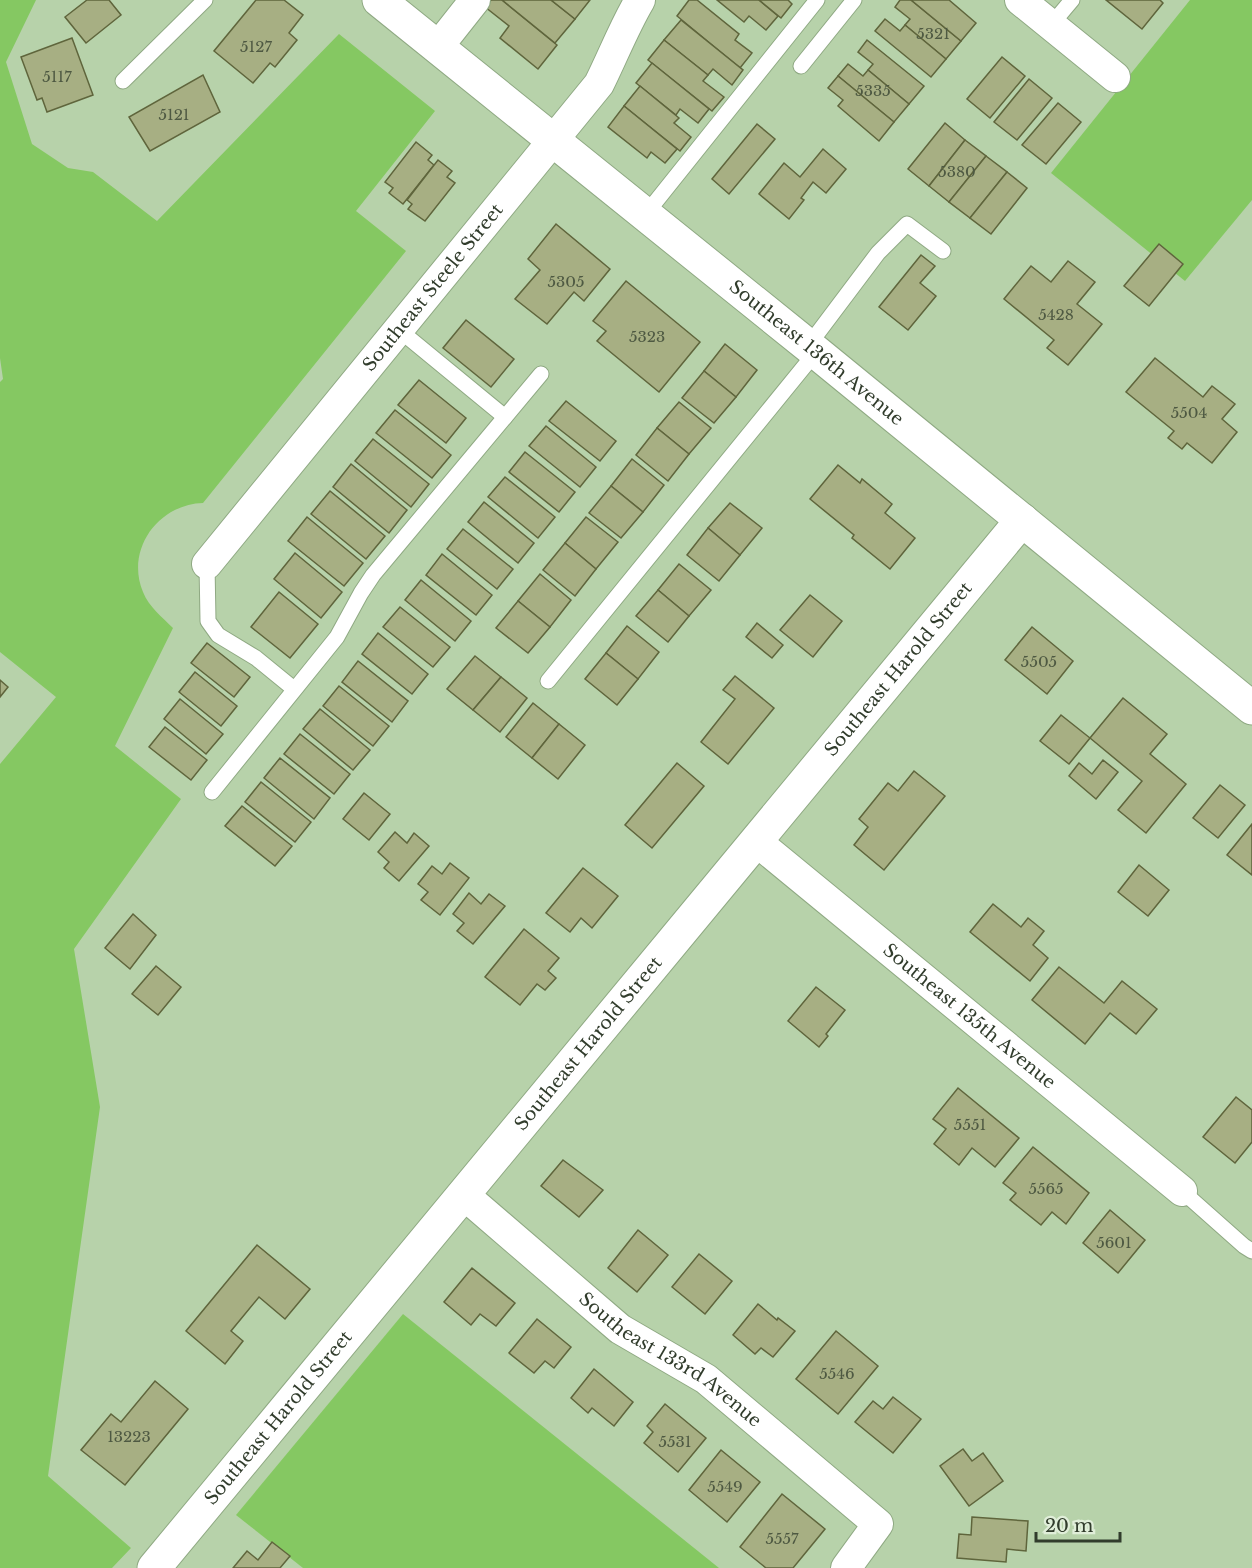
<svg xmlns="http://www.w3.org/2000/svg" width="1252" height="1568" font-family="'Libre Baskerville',serif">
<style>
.green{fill:#85c862}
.building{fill:#a7af83;stroke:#5f653c;stroke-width:1.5}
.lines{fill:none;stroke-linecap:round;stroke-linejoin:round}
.service-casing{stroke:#8fa983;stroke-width:17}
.minor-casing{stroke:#8fa983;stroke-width:32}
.tertiary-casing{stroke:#8fa983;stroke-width:35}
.service{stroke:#fff;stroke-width:15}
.minor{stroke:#fff;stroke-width:30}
.tertiary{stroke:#fff;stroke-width:33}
.labels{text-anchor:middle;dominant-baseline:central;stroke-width:4.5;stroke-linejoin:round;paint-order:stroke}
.number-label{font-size:15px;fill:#4e5942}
.street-label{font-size:18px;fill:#313c2c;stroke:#e0eed9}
</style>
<rect width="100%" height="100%" fill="#b7d2aa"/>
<g class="green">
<path d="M0 0H36L6 62 32 144 68 168 93 172 157 221 339 34 435 111 356 211 406 251 203 503C159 504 125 549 143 592 149 607 162 617 173 628L115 746 181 799 74 949 100 1107 48 1476 131 1548 112 1568H0V764L56 697 0 652V382L3 379 0 358Z"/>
<path d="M1190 0H1252V200L1185 281 1051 173Z"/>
<path d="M403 1314 719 1568H303L236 1515Z"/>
</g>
<g class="building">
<path d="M87 0H109L121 15 86 43 65 17Z"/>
<path d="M256 0H284L303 15 289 33 297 40 275 67 270 63 253 83 214 51Z"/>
<path d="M491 0H502L557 45 538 69 500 38 509 26 485 7Z"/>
<path d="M502 0H551L575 19 555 43Z"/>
<path d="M551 0H590L575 19Z"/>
<path d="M689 0H697L739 34 735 40 752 53 740 68 677 16Z"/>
<path d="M717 0H759L778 16 766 30 749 16 744 22Z"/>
<path d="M759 0H788L792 4 781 18Z"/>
<path d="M900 0H911L961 41 946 59 905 25 910 19 895 7Z"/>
<path d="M911 0H949L976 23 961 41Z"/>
<path d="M1106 0H1160L1163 3 1142 29Z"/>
<path d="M885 19 900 31 905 25 946 59 931 77 875 31Z"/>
<path d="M681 20 743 70 732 85 713 69 708 75 664 40Z"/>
<path d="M72 38 93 95 47 112 42 98 37 100 21 57Z"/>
<path d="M664 40 708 75 703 81 724 97 712 111 648 60Z"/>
<path d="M867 40 924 86 909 104 868 70 873 64 858 52Z"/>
<path d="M1002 57 1025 76 990 118 967 99Z"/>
<path d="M652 63 709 109 698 123 680 109 676 115 636 83Z"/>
<path d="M848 64 863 76 868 70 909 104 894 122 838 76Z"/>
<path d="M203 75 220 112 150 151 129 117Z"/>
<path d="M838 76 894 122 879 141 838 106 843 100 828 88Z"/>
<path d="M1029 79 1052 98 1017 140 994 122Z"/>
<path d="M640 86 679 118 674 123 691 137 680 151 624 106Z"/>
<path d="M1058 103 1081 122 1046 164 1022 145Z"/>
<path d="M624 106 677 149 665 163 651 152 647 158 608 127Z"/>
<path d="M945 123 965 140 929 186 908 169Z"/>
<path d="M757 124 775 139 729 194 712 179Z"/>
<path d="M965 140 986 156 949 202 929 186Z"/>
<path d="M416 142 432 155 428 160 434 165 403 204 389 193 393 188 385 182Z"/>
<path d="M823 149 846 169 826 193 813 182 801 198 804 200 789 219 759 194 784 163 800 177Z"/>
<path d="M986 156 1007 172 970 218 949 202Z"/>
<path d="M438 160 452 171 447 177 455 183 425 221 408 209 412 204 407 200Z"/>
<path d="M1007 172 1027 188 991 234 970 218Z"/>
<path d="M556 224 610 269 584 301 574 292 547 324 515 299 540 270 528 259Z"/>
<path d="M1159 244 1183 264 1149 306 1124 286Z"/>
<path d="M921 255 935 266 920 283 936 296 908 330 879 307Z"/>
<path d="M1068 261 1095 282 1077 304 1102 324 1068 365 1047 348 1054 340 1004 299 1031 266 1051 282Z"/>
<path d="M626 281 700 342 659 392 597 341 606 331 593 321Z"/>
<path d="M466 320 514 359 491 387 443 348Z"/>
<path d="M725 344 757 370 736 397 704 371Z"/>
<path d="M1155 358 1203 397 1212 386 1235 404 1222 419 1237 432 1212 463 1187 443 1182 449 1168 438 1174 431 1126 392Z"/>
<path d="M704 371 736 397 714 423 682 398Z"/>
<path d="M419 380 466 418 446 443 398 405Z"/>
<path d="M566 401 616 441 600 461 549 421Z"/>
<path d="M679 402 711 428 689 454 657 428Z"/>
<path d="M395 410 451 455 432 478 376 433Z"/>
<path d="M546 426 596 467 580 487 529 446Z"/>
<path d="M657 428 689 454 668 481 636 455Z"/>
<path d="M373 439 429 484 411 507 355 461Z"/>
<path d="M525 452 575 492 559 512 509 472Z"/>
<path d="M632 459 664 485 643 512 611 486Z"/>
<path d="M351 464 407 510 389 533 333 487Z"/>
<path d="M838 465 860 483 862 479 892 504 885 513 915 538 890 569 852 538 854 535 810 499Z"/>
<path d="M505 477 555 517 538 538 488 497Z"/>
<path d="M611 486 643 512 621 538 589 513Z"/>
<path d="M330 491 385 536 366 559 311 514Z"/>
<path d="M484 502 534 543 518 563 468 522Z"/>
<path d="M730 503 762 528 740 555 708 528Z"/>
<path d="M307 517 363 563 344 586 288 541Z"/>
<path d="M586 517 618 542 596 569 565 543Z"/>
<path d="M708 528 740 555 719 581 687 555Z"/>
<path d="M463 529 513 569 497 589 447 549Z"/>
<path d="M565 543 596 569 575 596 543 570Z"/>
<path d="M295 553 342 592 321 618 274 579Z"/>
<path d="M442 554 492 595 476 615 426 575Z"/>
<path d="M679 564 711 590 689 616 658 590Z"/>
<path d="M540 574 571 600 550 627 518 601Z"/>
<path d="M421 580 471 621 455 641 405 600Z"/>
<path d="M658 590 689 616 668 642 636 616Z"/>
<path d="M279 592 318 624 290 658 251 627Z"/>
<path d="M810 595 842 621 813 657 780 630Z"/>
<path d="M518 601 550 627 528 653 496 628Z"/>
<path d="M400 607 450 647 433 667 383 627Z"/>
<path d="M757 623 783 645 772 658 746 637Z"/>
<path d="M627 626 659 652 638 679 606 653Z"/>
<path d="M1032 627 1073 661 1047 694 1005 660Z"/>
<path d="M378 633 428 674 412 694 362 654Z"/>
<path d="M207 643 250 677 234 697 191 663Z"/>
<path d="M606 653 638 679 617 705 585 679Z"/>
<path d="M475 656 501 677 473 710 447 689Z"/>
<path d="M358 661 408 701 392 722 342 682Z"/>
<path d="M195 672 237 706 221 726 179 692Z"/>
<path d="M735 676 774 708 728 764 701 742 735 699 723 690Z"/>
<path d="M501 677 527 698 500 732 473 710Z"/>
<path d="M0 680 8 687 0 697Z"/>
<path d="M339 686 389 726 373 746 323 706Z"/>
<path d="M1123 698 1167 734 1150 754 1186 784 1146 833 1118 810 1142 781 1090 738Z"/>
<path d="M180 699 223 734 206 754 164 719Z"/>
<path d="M533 703 559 724 532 758 506 737Z"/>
<path d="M320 709 370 750 353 770 303 729Z"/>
<path d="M1061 715 1090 738 1069 764 1040 741Z"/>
<path d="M559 724 585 745 558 779 532 758Z"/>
<path d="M165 727 207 760 191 780 149 747Z"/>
<path d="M300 734 350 774 334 794 284 754Z"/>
<path d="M280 758 330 798 314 819 264 778Z"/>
<path d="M1103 760 1118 772 1096 799 1069 776 1079 763 1092 774Z"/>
<path d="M677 763 704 786 652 848 625 825Z"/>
<path d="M914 771 945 796 884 870 854 845 868 827 859 819 888 783 898 791Z"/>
<path d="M261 782 311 822 295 842 245 802Z"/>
<path d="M1220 785 1245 805 1218 838 1193 818Z"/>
<path d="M364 793 390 814 369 840 343 819Z"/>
<path d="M242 806 292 846 275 866 225 826Z"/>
<path d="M1252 824V875L1227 855Z"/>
<path d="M395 832 407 843 414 833 429 846 399 881 384 868 389 862 378 852Z"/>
<path d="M450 863 469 878 440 915 421 900 428 892 418 884 432 866 442 874Z"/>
<path d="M1139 865 1169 890 1148 916 1118 892Z"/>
<path d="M583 868 618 896 592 928 581 918 570 932 546 913Z"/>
<path d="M469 893 481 904 489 894 505 906 473 944 457 931 464 923 453 914Z"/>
<path d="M993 904 1021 927 1028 918 1044 931 1033 945 1048 958 1030 981 970 932Z"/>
<path d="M133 914 156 935 130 969 105 948Z"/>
<path d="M524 929 559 958 548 971 556 978 545 990 537 984 520 1005 485 977Z"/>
<path d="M156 966 181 987 158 1015 132 994Z"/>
<path d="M1059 967 1104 1003 1122 981 1157 1009 1136 1034 1110 1013 1085 1044 1032 1000Z"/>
<path d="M816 987 845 1010 826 1034 828 1036 819 1047 788 1021Z"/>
<path d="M958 1088 1019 1138 995 1167 972 1148 959 1165 934 1144 946 1129 933 1119Z"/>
<path d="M1236 1097 1252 1110V1142L1235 1163 1203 1137Z"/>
<path d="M1033 1147 1089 1193 1066 1224 1052 1212 1041 1225 1010 1200 1016 1193 1003 1183Z"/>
<path d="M563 1160 603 1190 579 1217 541 1186Z"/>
<path d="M1110 1210 1145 1240 1118 1273 1083 1243Z"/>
<path d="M638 1230 668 1255 637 1292 608 1268Z"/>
<path d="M257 1245 310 1289 285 1319 259 1297 231 1331 243 1341 225 1364 186 1331Z"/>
<path d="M699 1254 732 1281 705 1314 672 1287Z"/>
<path d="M472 1268 515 1303 496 1326 480 1314 471 1325 444 1302Z"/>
<path d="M758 1304 777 1320 778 1318 795 1331 773 1357 761 1348 755 1354 733 1335Z"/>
<path d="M537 1319 571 1347 554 1368 545 1361 534 1373 509 1353Z"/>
<path d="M836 1331 878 1366 838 1414 796 1379Z"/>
<path d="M594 1369 633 1402 614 1426 592 1408 588 1413 571 1398Z"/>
<path d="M155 1381 188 1409 125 1485 81 1450 111 1414 121 1422Z"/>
<path d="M893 1397 921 1419 893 1453 855 1422 873 1401 883 1409Z"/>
<path d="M665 1404 706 1438 678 1472 644 1443 653 1432 647 1426Z"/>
<path d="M963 1449 972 1461 983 1453 1003 1481 969 1506 940 1466Z"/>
<path d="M721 1450 760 1482 727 1522 689 1490Z"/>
<path d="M782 1494 825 1529 793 1568H766L740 1547Z"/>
<path d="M972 1517 1028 1521 1026 1551 1007 1549 1006 1562 957 1558 959 1534 971 1535Z"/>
<path d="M272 1542 290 1556 280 1568H233L247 1551 258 1560Z"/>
</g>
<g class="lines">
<defs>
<g id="service">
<path d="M1051 25 1072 0"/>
<path d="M801 66 854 0"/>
<path d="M123 81 205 0"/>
<path d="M645 215 817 0"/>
<path d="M398 329 505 417"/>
<path d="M808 346 878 253 907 224 943 251"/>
<path d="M207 564 208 621 218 635 256 658 294 689"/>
<path d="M548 681 816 352"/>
<path d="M212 792 337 637 361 593 373 575 541 374"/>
<path d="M1182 1191 1244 1246 1252 1251"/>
</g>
<g id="minor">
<path d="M1020 0 1115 77"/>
<path d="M437 48 475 0"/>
<path id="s1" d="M207 564 599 84C613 56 624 27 640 0"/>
<path id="s2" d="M756 841 1182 1191"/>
<path id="s3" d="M463 1194 620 1329 706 1379 878 1524 846 1568"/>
</g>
<g id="tertiary">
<path id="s4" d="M379 0 816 352 1252 708"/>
<path id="s5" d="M154 1568 1022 520"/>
</g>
</defs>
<use href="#service" class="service-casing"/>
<use href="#minor" class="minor-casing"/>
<use href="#tertiary" class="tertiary-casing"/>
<use href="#service" class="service"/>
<use href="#minor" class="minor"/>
<use href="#tertiary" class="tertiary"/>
</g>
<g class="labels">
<g class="number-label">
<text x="933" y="33">5321</text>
<text x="256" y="46">5127</text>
<text x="57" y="76">5117</text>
<text x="873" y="90">5335</text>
<text x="174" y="114">5121</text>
<text x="957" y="171">5380</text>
<text x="566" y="281">5305</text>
<text x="1056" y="314">5428</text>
<text x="647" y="336">5323</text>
<text x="1189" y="412">5504</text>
<text x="1039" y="661">5505</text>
<text x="970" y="1124">5551</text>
<text x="1046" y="1188">5565</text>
<text x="1114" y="1242">5601</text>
<text x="837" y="1373">5546</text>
<text x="129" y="1436">13223</text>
<text x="675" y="1441">5531</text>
<text x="725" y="1486">5549</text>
<text x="782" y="1538">5557</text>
</g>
<g class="street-label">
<text stroke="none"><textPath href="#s1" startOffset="357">Southeast Steele Street</textPath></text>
<text stroke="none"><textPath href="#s4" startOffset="562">Southeast 136th Avenue</textPath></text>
<text stroke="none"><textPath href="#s5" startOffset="1167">Southeast Harold Street</textPath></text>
<text stroke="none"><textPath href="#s2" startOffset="276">Southeast 135th Avenue</textPath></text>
<text stroke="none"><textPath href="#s5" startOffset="681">Southeast Harold Street</textPath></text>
<text stroke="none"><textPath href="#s3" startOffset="266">Southeast 133rd Avenue</textPath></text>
<text stroke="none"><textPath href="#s5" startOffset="195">Southeast Harold Street</textPath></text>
</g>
</g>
<path d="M1036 1532v9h84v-9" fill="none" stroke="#313c2c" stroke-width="3"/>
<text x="1045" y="1532" font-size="18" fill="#313c2c" stroke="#e0eed9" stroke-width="4.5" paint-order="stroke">20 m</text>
</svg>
